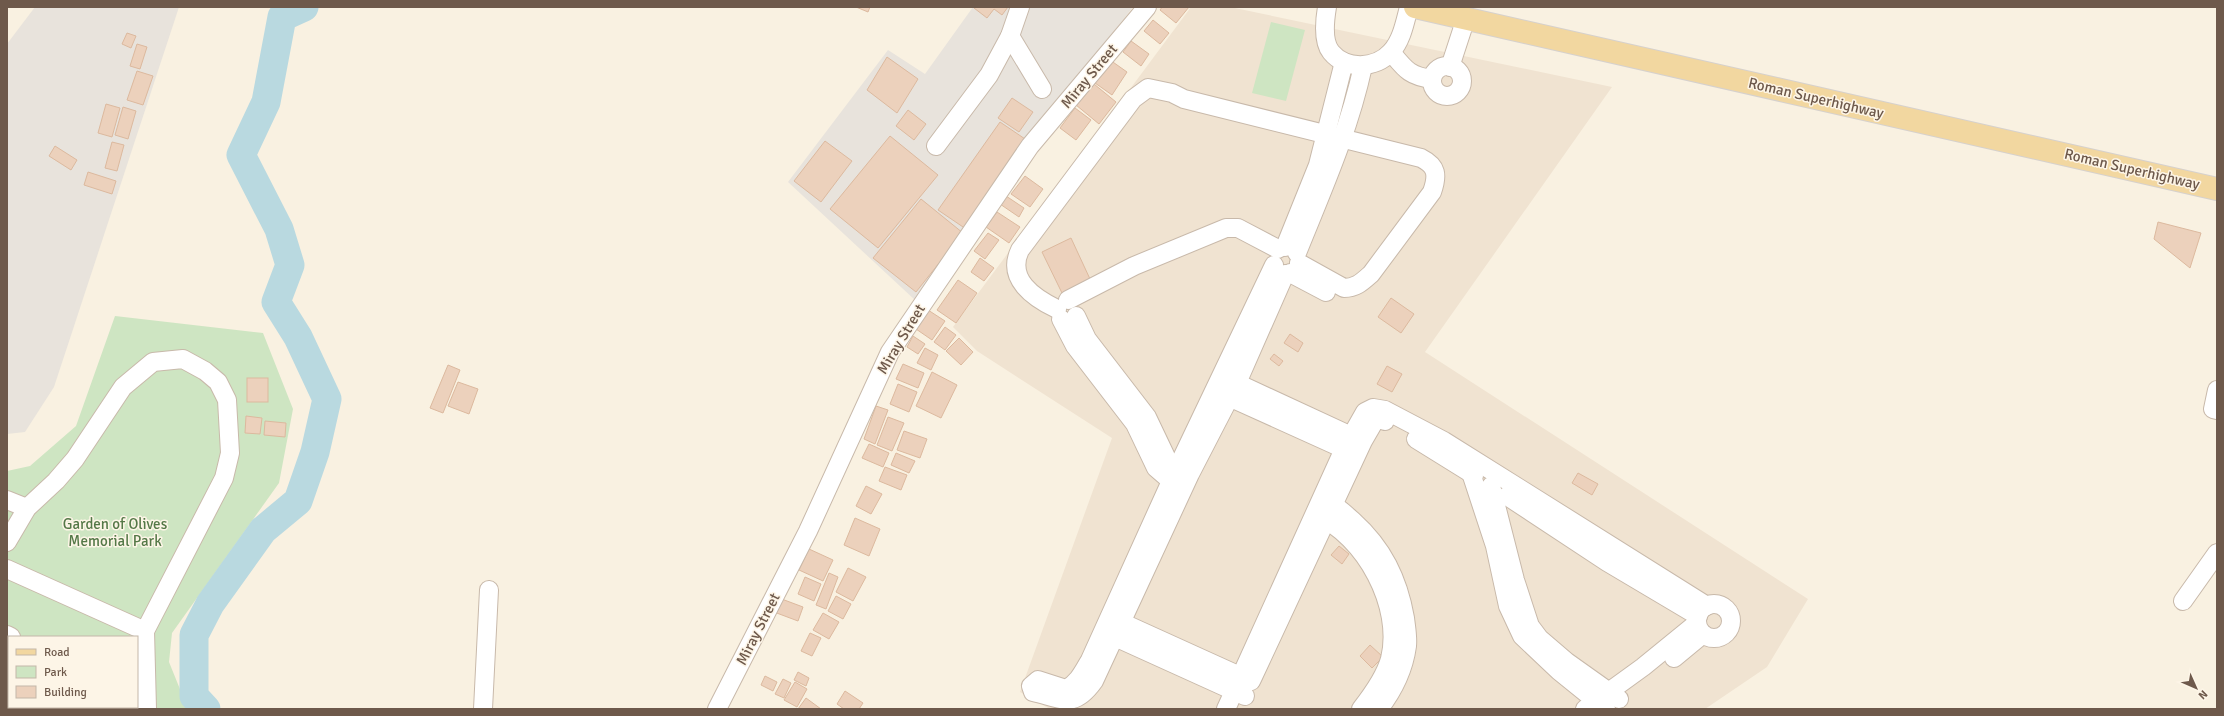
<svg xmlns="http://www.w3.org/2000/svg" width="2224" height="716" font-family="Signika,sans-serif">
<style>
.residential{fill:#f0e3d1}
.industrial{fill:#e8e3dc}
.green{fill:#cee5c2;fill-rule:evenodd}
.lines{fill:none;stroke-linecap:round;stroke-linejoin:round}
.river{stroke:#b9d9e0;stroke-width:29}
.building{fill:#ecd1bc;stroke:#dcb99e}
.minor-casing{stroke:#c8b9aa;stroke-width:20}
.major-casing{stroke:#d6d1cd;stroke-width:24}
.minor{stroke:#fff;stroke-width:18}
.major{stroke:#f2d7a0;stroke-width:22}
.labels{text-anchor:middle;dominant-baseline:central;stroke-width:3;stroke-linejoin:round;paint-order:stroke}
.street-label{font-size:15px;fill:#6e594b;stroke:#fdf5e7}
.park-label{font-size:15px;fill:#547847;stroke:#fdf5e7}
</style>
<rect width="100%" height="100%" fill="#f9f1e1"/>
<path class="residential" d="M1191 7H1230L1612 87 1425 352 1808 599 1767 667 1705 709H1050L1020 692 1112 438 977 351 953 327Z"/>
<g class="industrial">
<path d="M35 7H179L54 387 25 432 7 434V44Z"/>
<path d="M973 7H1133L1028 143 916 301 788 182 888 50 925 74Z"/>
</g>
<g class="green">
<path d="M1271 22 1305 30 1286 101 1252 93Z"/>
<path d="M115 316 263 333 293 409 279 483 172 633 169 662 188 709H7V471L30 466 76 426ZM9 637H137V707H9Z"/>
</g>
<g class="lines">
<path class="river" d="M206 709 194 696V635L210 604 263 530 298 501 315 452 327 399 298 337 276 302 290 265 279 229 241 155 266 102 282 17 304 7"/>
</g>
<g class="building">
<path d="M856 7H870L868 12Z"/>
<path d="M975 7H1008L1002 15 994 9 987 18 974 8Z"/>
<path d="M1162 7H1189L1176 23 1160 10Z"/>
<path d="M1153 20 1169 33 1160 44 1144 31Z"/>
<path d="M127 33 136 36 131 48 122 44Z"/>
<path d="M1131 41 1149 54 1141 66 1123 52Z"/>
<path d="M137 44 147 47 140 69 130 66Z"/>
<path d="M887 57 918 79 897 113 867 90Z"/>
<path d="M1110 60 1127 72 1112 95 1095 83Z"/>
<path d="M137 71 153 76 143 105 127 100Z"/>
<path d="M1094 84 1116 102 1099 124 1076 105Z"/>
<path d="M1012 98 1033 112 1019 132 998 118Z"/>
<path d="M106 104 120 108 112 137 98 133Z"/>
<path d="M123 107 136 111 128 139 115 135Z"/>
<path d="M1075 108 1091 120 1076 140 1060 128Z"/>
<path d="M908 110 926 124 914 140 896 126Z"/>
<path d="M1000 122 1028 141 966 229 938 210Z"/>
<path d="M890 136 938 175 878 248 830 209Z"/>
<path d="M825 141 852 161 821 202 794 181Z"/>
<path d="M112 142 124 145 117 171 105 168Z"/>
<path d="M55 146 77 160 71 170 49 156Z"/>
<path d="M88 172 116 181 112 194 84 185Z"/>
<path d="M1025 176 1043 189 1030 207 1011 194Z"/>
<path d="M1006 196 1024 208 1019 217 1000 204Z"/>
<path d="M921 199 963 233 916 292 873 258Z"/>
<path d="M997 212 1020 227 1009 243 986 227Z"/>
<path d="M2158 222 2201 233 2190 268 2154 239Z"/>
<path d="M988 233 999 240 985 259 974 251Z"/>
<path d="M1071 238 1090 279 1062 293 1042 252Z"/>
<path d="M980 258 994 268 984 281 971 272Z"/>
<path d="M958 280 977 293 956 323 937 310Z"/>
<path d="M1391 298 1414 314 1401 333 1378 317Z"/>
<path d="M928 310 945 321 932 340 916 329Z"/>
<path d="M945 327 956 335 945 350 934 342Z"/>
<path d="M1290 334 1303 343 1298 352 1284 343Z"/>
<path d="M913 336 925 344 918 354 907 347Z"/>
<path d="M959 338 973 352 961 365 946 351Z"/>
<path d="M925 348 938 355 931 370 917 363Z"/>
<path d="M1274 354 1283 361 1279 366 1270 359Z"/>
<path d="M903 364 924 373 918 388 896 379Z"/>
<path d="M448 365 460 370 443 413 430 408Z"/>
<path d="M1387 366 1402 374 1392 392 1377 384Z"/>
<path d="M932 372 957 385 941 418 916 406Z"/>
<rect x="247" y="378" width="21" height="24"/>
<path d="M458 382 478 389 469 414 448 406Z"/>
<path d="M898 384 917 392 909 412 890 404Z"/>
<path d="M876 406 888 410 875 444 864 439Z"/>
<path d="M246 416 262 418 260 434 245 433Z"/>
<path d="M888 417 904 423 892 451 877 445Z"/>
<path d="M265 421 286 423 285 437 264 435Z"/>
<path d="M904 431 927 439 920 458 897 450Z"/>
<path d="M869 444 889 453 883 467 862 458Z"/>
<path d="M896 453 915 461 909 473 891 465Z"/>
<path d="M885 467 907 475 901 490 879 481Z"/>
<path d="M1578 473 1598 484 1592 495 1572 483Z"/>
<path d="M866 486 882 494 871 514 856 506Z"/>
<path d="M855 518 880 529 869 556 844 545Z"/>
<path d="M1339 546 1349 554 1342 564 1331 555Z"/>
<path d="M809 549 833 560 823 581 799 570Z"/>
<path d="M848 568 866 577 853 601 836 592Z"/>
<path d="M829 573 838 577 826 609 816 605Z"/>
<path d="M805 577 821 584 814 601 798 594Z"/>
<path d="M836 596 851 604 843 619 828 611Z"/>
<path d="M779 598 803 607 798 621 774 612Z"/>
<path d="M823 613 839 622 829 639 813 630Z"/>
<path d="M810 633 821 638 812 656 801 651Z"/>
<path d="M1370 645 1383 657 1372 668 1360 656Z"/>
<path d="M798 672 809 678 806 686 794 680Z"/>
<path d="M765 676 777 682 773 691 761 685Z"/>
<path d="M783 679 791 683 784 698 775 694Z"/>
<path d="M795 682 807 689 797 707 784 700Z"/>
<path d="M845 691 863 703 859 709H844L837 704Z"/>
<path d="M806 698 821 709H798Z"/>
</g>
<g class="lines">
<defs>
<g id="minor">
<path d="M1327 7C1325 19 1322 41 1331 52 1346 70 1375 69 1391 52 1402 40 1405 22 1409 7"/>
<path d="M1010 36 1042 89"/>
<path d="M1391 52C1405 69 1409 76 1432 79"/>
<circle cx="1447" cy="81" r="15"/>
<path d="M1450 67 1466 18"/>
<path d="M936 146 989 75 1010 36 1020 7"/>
<path d="M1285 247 1318 165 1344 62"/>
<path d="M1297 253C1322 191 1349 131 1363 66"/>
<path d="M1274 265 1171 481 1090 660C1083 672 1078 683 1066 689L1038 680 1031 686 1033 692C1064 699 1074 709 1094 681L1190 474 1237 383 1285 274"/>
<path d="M1290 273 1326 292"/>
<path d="M1068 300 1134 266 1226 228H1238L1278 249"/>
<path d="M1057 309C1034 298 1006 279 1020 250L1133 99 1148 88 1172 93 1184 99 1421 158C1437 166 1438 175 1432 192L1371 274C1362 282 1356 288 1344 288L1299 263"/>
<path d="M1076 316 1087 339 1147 417 1167 459 1177 468 1187 473"/>
<path d="M1061 319 1075 346 1135 424 1156 468 1171 481 1181 486"/>
<path d="M1226 378 1362 441"/>
<path d="M2217 390 2213 409 2217 410"/>
<path d="M1220 393 1355 454"/>
<path d="M1416 439 1474 475"/>
<path d="M1471 473 1495 546 1508 606 1522 636 1559 671 1606 709"/>
<path d="M1491 486 1515 580 1530 626 1539 638 1567 662 1619 699"/>
<path d="M1507 496 1607 562 1698 616"/>
<path d="M7 500 27 508"/>
<path d="M1323 500C1336 505 1343 512 1353 521 1383 548 1398 579 1405 618 1406 627 1408 637 1407 646 1404 668 1393 691 1379 709"/>
<path d="M1316 515C1365 536 1403 606 1390 659 1385 677 1372 695 1361 709"/>
<path d="M7 542 27 508 56 481 75 459 123 387 153 362 183 359 205 371 218 382 227 400 230 453 224 478 145 631 147 709"/>
<path d="M7 569 145 631"/>
<path d="M2183 601 2217 553"/>
<circle cx="1714" cy="621" r="17"/>
<path d="M1112 618 1251 681"/>
<path d="M1106 633 1245 696"/>
<path d="M7 635 11 637"/>
<path d="M1674 658 1703 634"/>
<path d="M1252 679 1363 441 1374 422 1379 419 1385 421"/>
<path d="M12 707 16 709"/>
<path d="M483 709 489 590"/>
<path d="M717 709 808 531 890 352 1030 146 1147 7"/>
<path d="M1226 709 1344 449 1365 412 1373 408 1385 410 1444 441 1707 606"/>
<path d="M1585 709 1643 667 1697 623"/>
</g>
<path id="major" d="M1415 7 2217 189"/>
</defs>
<use href="#minor" class="minor-casing"/>
<use href="#major" class="major-casing"/>
<use href="#minor" class="minor"/>
<use href="#major" class="major"/>
</g>
<g class="labels">
<g class="street-label">
<text transform="translate(1089 76) rotate(-50)">Miray Street</text>
<text transform="translate(1816 98) rotate(13)">Roman Superhighway</text>
<text transform="translate(2132 169) rotate(13)">Roman Superhighway</text>
<text transform="translate(901 339) rotate(-59)">Miray Street</text>
<text transform="translate(758 629) rotate(-63)">Miray Street</text>
</g>
<g class="park-label">
<text x="115" y="524">Garden of Olives<tspan x="115" dy="17">Memorial Park</tspan></text>
</g>
</g>
<rect width="2224" height="716" fill="none" stroke="#6e594b" stroke-width="16"/>
<rect x="8" y="636" width="130" height="72" fill="#fdf5e7" stroke="#c4b7a9"/>
<rect x="16" y="649" width="20" height="6" fill="#f2d7a0" stroke="#c4b7a9"/>
<text x="44" y="656" font-size="12" fill="#6e594b">Road</text>
<rect x="16" y="666" width="20" height="12" fill="#cee5c2" stroke="#c4b7a9"/>
<text x="44" y="676" font-size="12" fill="#6e594b">Park</text>
<rect x="16" y="686" width="20" height="12" fill="#ecd1bc" stroke="#c4b7a9"/>
<text x="44" y="696" font-size="12" fill="#6e594b">Building</text>
<g transform="translate(2196 688) rotate(135)" stroke="#fdf5e7" stroke-width="3" paint-order="stroke">
<path d="M0-3L7 15L0 10L-7 15Z" fill="#6e594b"/>
<text y="-6" font-size="11" font-weight="bold" text-anchor="middle" fill="#6e594b">N</text>
</g>
</svg>
